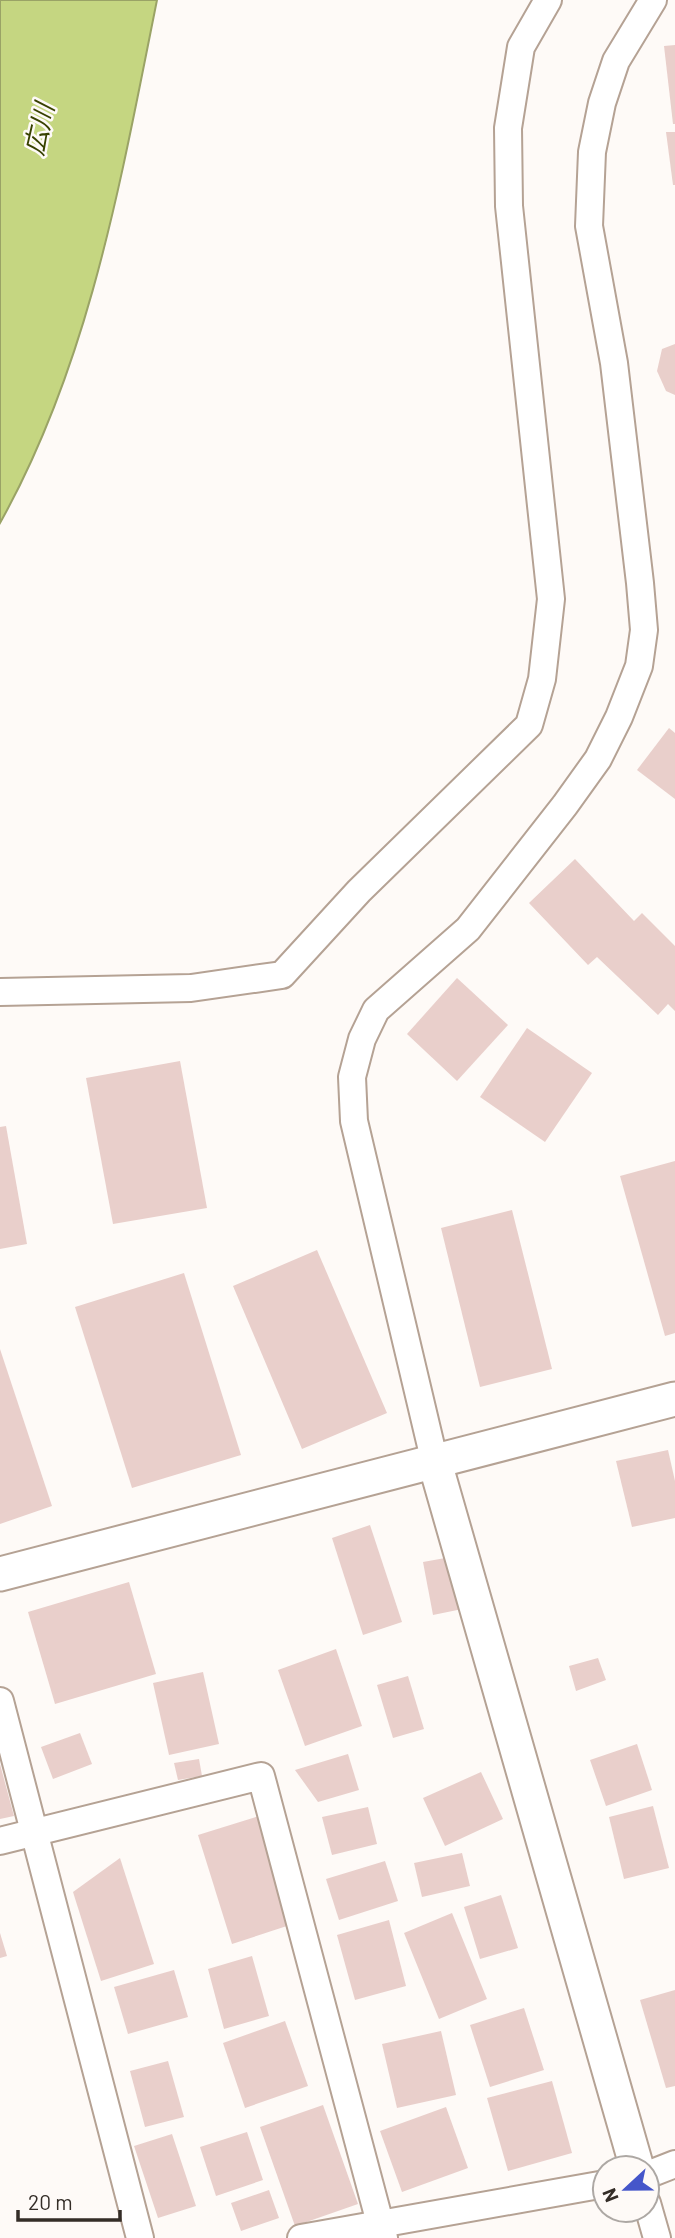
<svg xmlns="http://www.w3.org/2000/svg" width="675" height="2238" font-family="Barlow,'Noto Sans JP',sans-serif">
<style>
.water{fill:#c5d681;stroke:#9aa366;stroke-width:2}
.building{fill:#e9cfcb}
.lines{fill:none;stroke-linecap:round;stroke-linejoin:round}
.minor-casing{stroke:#b5a294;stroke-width:30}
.tertiary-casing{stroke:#b5a294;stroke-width:37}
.minor{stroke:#fff;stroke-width:26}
.tertiary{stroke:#fff;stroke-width:33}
.labels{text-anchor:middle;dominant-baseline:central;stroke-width:5;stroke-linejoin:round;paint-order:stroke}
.water-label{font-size:26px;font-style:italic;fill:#384200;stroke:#fefaf7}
</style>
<rect width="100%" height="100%" fill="#fefaf7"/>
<path class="water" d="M0 0H157C121 179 90 362 0 523Z"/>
<g class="building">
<path d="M675 45V124H673L664 46Z"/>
<path d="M666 132H675V185H673Z"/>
<path d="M675 344V395L666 391 657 371 662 349Z"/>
<path d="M669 728 675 733V799L637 770Z"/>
<path d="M575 859 634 921 642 913 675 946V1011L668 1004 658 1015 597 957 588 965 529 903Z"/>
<path d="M457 978 508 1025 457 1081 407 1034Z"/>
<path d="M527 1028 592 1073 545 1142 480 1097Z"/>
<path d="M180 1061 207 1208 113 1224 86 1078Z"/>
<path d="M6 1126 27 1244 0 1249V1127Z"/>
<path d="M675 1161V1333L665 1336 620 1176Z"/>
<path d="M512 1210 552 1369 480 1387 441 1228Z"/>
<path d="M317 1250 387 1413 302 1449 233 1286Z"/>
<path d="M184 1273 241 1455 132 1488 75 1307Z"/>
<path d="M0 1349 52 1506 0 1524Z"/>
<path d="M668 1450 675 1481V1518L632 1527 616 1461Z"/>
<path d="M370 1525 402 1622 363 1635 332 1538Z"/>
<path d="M462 1555 472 1607 433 1615 423 1562Z"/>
<path d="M129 1582 156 1674 55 1704 28 1612Z"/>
<path d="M336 1649 362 1726 305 1746 278 1670Z"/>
<path d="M598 1658 606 1680 576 1691 569 1666Z"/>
<path d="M203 1672 219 1744 169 1755 153 1683Z"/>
<path d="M408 1676 424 1729 393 1738 377 1685Z"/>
<path d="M80 1733 92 1764 53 1779 41 1747Z"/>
<path d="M637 1744 652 1790 606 1806 590 1760Z"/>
<path d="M348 1754 359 1790 318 1802 295 1770Z"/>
<path d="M199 1759 202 1776 178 1780 174 1763Z"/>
<path d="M0 1764 14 1816 0 1819Z"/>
<path d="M481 1772 503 1819 445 1846 423 1798Z"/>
<path d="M653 1806 669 1868 624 1879 609 1817Z"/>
<path d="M368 1807 377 1844 332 1855 322 1817Z"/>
<path d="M259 1816 293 1924 232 1944 198 1835Z"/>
<path d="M462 1853 470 1886 422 1897 414 1863Z"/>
<path d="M120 1858 154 1964 101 1981 73 1892Z"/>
<path d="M385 1861 398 1901 339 1920 326 1879Z"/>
<path d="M501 1895 518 1948 480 1959 464 1907Z"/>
<path d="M452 1913 487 1999 439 2019 404 1933Z"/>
<path d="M389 1920 406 1986 355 2000 337 1935Z"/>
<path d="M0 1933 7 1956 0 1958Z"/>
<path d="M252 1956 269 2016 224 2029 208 1969Z"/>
<path d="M174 1970 188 2017 128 2034 114 1987Z"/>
<path d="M675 1990V2086L666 2088 640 2000Z"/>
<path d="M524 2008 544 2070 490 2087 470 2025Z"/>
<path d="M285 2021 308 2086 245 2108 223 2043Z"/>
<path d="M441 2031 456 2095 397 2108 382 2044Z"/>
<path d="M168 2061 184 2117 145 2127 130 2071Z"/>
<path d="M552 2081 572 2153 508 2171 487 2098Z"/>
<path d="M323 2105 358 2204 295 2226 260 2127Z"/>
<path d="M446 2107 468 2168 402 2192 380 2131Z"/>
<path d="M247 2132 263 2180 216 2196 200 2147Z"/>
<path d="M172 2134 196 2206 158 2218 134 2146Z"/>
<path d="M269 2190 279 2218 241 2231 231 2203Z"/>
</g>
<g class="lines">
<defs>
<g id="minor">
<path d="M0 992 191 988 282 975 359 891 529 725 542 679 551 599 509 206 508 128 521 47 548 0"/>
<path d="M435 1463 354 1121 352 1077 362 1039 376 1010 468 929 565 805 598 759 619 717 639 666 644 630 640 583 614 363 589 226 592 152 602 103 616 61 653 0"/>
<path d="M0 1701 140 2238"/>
<path d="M0 1841 261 1776 384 2238"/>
<path d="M647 2175 675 2164"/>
<path d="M647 2203 657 2238"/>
<path d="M301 2238 605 2184"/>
</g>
<g id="tertiary">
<path d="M435 1463 637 2168"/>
<path d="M0 1574 675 1399"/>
</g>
</defs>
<use href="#minor" class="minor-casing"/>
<use href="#tertiary" class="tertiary-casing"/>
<use href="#minor" class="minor"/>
<use href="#tertiary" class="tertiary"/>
</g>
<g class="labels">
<g class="water-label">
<text transform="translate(38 129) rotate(-77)">広川</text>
</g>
</g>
<g transform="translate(626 2189) rotate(248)"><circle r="33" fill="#fefaf7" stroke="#ada8a4" stroke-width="2"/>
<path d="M0-5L12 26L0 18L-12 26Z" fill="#4556ca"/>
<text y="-10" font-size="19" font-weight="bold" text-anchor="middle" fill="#342d27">N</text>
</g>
<path d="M18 2210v10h102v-10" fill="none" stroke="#342d27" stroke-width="3.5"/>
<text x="28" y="2210" font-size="21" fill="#342d27" stroke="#fefaf7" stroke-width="5" paint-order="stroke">20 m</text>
</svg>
